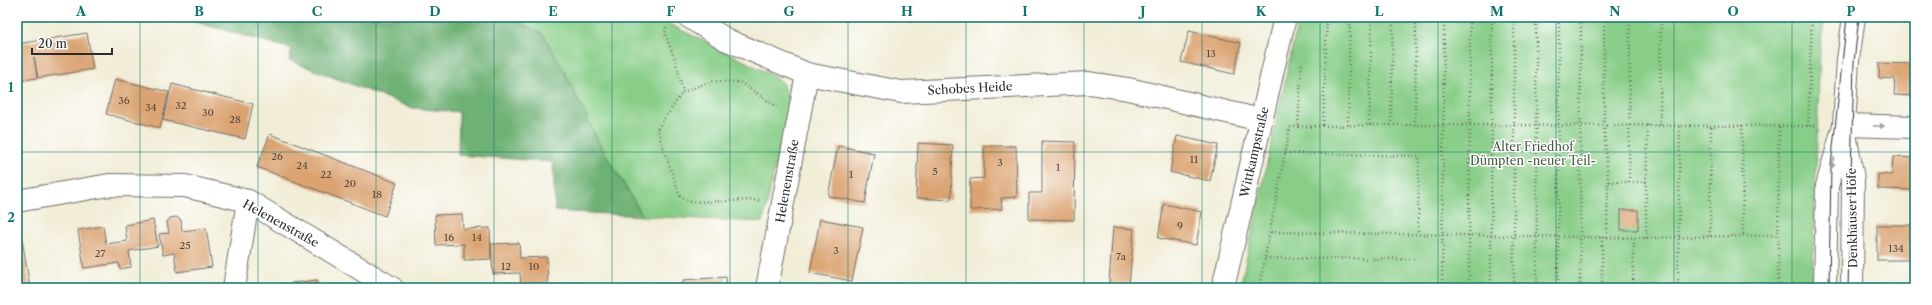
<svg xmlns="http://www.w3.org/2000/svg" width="1932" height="305" font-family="'Libre Caslon Text',serif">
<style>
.green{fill:#88ce88;stroke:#5a7c5a}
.forest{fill:#6eb174;stroke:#4c6e50}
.building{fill:#daa371}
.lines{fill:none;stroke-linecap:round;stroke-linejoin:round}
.minor-casing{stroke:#706f67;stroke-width:24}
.path{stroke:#706f67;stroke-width:2.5;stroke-dasharray:1 3;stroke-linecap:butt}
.minor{stroke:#fff;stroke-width:22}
.tram{stroke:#2b2b2b;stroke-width:1}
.oneway{fill:#a0a0a0}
.grid{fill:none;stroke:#0f766e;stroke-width:1;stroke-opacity:0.55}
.labels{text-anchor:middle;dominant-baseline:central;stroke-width:3;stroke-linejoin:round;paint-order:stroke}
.number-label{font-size:10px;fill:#57493c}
.street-label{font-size:12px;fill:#2b2b2b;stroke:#fff}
.park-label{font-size:12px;fill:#475c47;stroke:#fff}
.neatline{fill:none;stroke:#0f766e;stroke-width:1.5}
.grid-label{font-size:13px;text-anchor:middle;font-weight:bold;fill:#0f766e}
</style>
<rect width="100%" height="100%" fill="#fff"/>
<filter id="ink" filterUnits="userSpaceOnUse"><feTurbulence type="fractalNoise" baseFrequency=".025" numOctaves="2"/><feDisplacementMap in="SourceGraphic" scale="8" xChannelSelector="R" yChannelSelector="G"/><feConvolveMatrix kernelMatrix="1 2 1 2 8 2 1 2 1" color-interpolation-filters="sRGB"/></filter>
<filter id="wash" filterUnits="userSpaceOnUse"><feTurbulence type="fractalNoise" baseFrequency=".012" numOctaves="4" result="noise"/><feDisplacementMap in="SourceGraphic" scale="16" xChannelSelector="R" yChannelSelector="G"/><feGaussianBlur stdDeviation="0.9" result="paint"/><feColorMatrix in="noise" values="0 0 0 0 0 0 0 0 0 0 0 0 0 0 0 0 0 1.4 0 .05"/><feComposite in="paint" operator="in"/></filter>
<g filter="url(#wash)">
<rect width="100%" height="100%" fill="#f1edd7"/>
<g class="green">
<path d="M509 17H655L768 73 782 83 788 100 786 117 763 222 643 216 599 143 568 78 543 34Z"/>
<path d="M1299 17H1825L1820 46 1812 288H1240Z"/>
</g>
<path class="forest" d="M177 17H509L543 34 568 78 599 143 643 216 555 211 553 162 458 155 459 112 412 108 289 60 292 49Z"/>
<g id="blocks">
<g class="building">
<path d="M909 17H978V18L909 21Z"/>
<path d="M1189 31 1241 43 1234 74 1181 62Z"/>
<path d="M87 33 93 69 38 78 34 57 37 78 17 81V44Z"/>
<path d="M1879 63 1915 64V96L1894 95 1895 79 1879 78Z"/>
<path d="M115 79 169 92 160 128 106 114Z"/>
<path d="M172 84 253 104 245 139 163 120Z"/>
<path d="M270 134 397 183 385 216 257 167Z"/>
<path d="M1177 136 1218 145 1210 181 1170 172Z"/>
<path d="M1042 141 1075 142 1074 220 1029 219V193H1042Z"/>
<path d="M918 143 953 145 951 200 916 198Z"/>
<path d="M838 146 874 153 865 203 828 196Z"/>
<path d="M984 146H1016L1017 197 1001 198 1002 209 970 210V179L984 178Z"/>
<path d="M1893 157 1915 158V190L1878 189V174L1892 175Z"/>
<path d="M1164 204 1202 212 1196 245 1158 238Z"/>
<rect x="1621" y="210" width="17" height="20"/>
<path d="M462 214 463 229 490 228 491 259 464 260V244L436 245 435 215Z"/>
<path d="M176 217 181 220 182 231 206 228 212 267 177 272 174 253 163 255 159 234 169 233 167 222 170 218Z"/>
<path d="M820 219 863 227 852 281 810 273Z"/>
<path d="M153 220 158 246 129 251 131 267 120 269 119 263 84 268 78 230 103 226 106 244 127 241 125 225Z"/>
<rect x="1877" y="225" width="38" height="35"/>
<path d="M1113 227 1134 229 1129 286 1109 283Z"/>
<path d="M17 239H22L30 288H17Z"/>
<path d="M519 243 520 258 547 257 548 288H521L520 273 493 274 491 244Z"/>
<path d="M726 277 727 288H684L683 280Z"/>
<path d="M317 280 318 288H291V283Z"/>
<path d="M682 284V288H642V287Z"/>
</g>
</g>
</g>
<g filter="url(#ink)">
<use href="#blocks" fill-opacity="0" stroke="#706f67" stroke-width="1"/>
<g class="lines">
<defs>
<g id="minor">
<path d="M689 17 727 40 807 74 901 92 1089 83 1128 89 1261 120"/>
<path d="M1844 125 1915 127"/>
<path d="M1844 128 1853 179 1852 288"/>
<path d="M17 201 109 185 185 186 248 201 392 288"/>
<path d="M234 288 248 201"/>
<path d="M767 288 807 74"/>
<path d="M1223 288 1285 17"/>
<path d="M1825 288 1827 186 1844 125 1848 60 1854 17"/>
</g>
</defs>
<use href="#minor" class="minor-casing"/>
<g class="path">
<path d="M1514 17V288"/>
<path d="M1536 17 1537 288"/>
<path d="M1604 17V125L1608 182"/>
<path d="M666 27 665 34 676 62 683 92"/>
<path d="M1298 125 1302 62"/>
<path d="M1323 125 1327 17"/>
<path d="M1348 125 1350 17"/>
<path d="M1369 125 1372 17"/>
<path d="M1415 125 1416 17"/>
<path d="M1660 125 1661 17"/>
<path d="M1742 125 1743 236"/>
<path d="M1391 126 1393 17"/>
<path d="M1808 126 1812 17"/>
<path d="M1285 153 1419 156 1418 234"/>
<path d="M1629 182H1646V238"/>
<path d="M1646 182 1648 125"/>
<path d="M759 200 690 202 680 196 657 129 683 92 712 81 740 82 777 107"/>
<path d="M1271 232 1646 238 1777 235"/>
<path d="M1710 236 1711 125"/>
<path d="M1602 237V288"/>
<path d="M1607 237 1608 182H1629L1630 17"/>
<path d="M1265 258 1417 259"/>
<path d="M1259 288 1290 127 1369 125 1817 126"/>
<path d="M1442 288 1444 17"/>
<path d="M1469 288 1470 17"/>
<path d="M1491 288 1492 17"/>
<path d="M1558 288 1559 17"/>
<path d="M1580 288 1581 17"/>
<path d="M1633 288 1634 238"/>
<path d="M1678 288 1680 125"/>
<path d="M1778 288 1779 125"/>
</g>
<use href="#minor" class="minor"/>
<g class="tram">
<path d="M1829 288 1831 166 1847 17"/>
<path d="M1848 288 1854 62 1859 17"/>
</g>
</g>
<defs><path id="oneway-solid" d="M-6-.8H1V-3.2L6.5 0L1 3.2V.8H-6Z"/></defs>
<g class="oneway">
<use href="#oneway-solid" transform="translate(1879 126) rotate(1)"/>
<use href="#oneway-solid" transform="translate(1833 163) rotate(105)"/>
</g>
</g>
<path class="grid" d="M140 17V288M258 17V288M376 17V288M494 17V288M612 17V288M730 17V288M848 17V288M966 17V288M1084 17V288M1202 17V288M1320 17V288M1438 17V288M1556 17V288M1674 17V288M1792 17V288M17 152H1915"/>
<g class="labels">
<g class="number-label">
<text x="1211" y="53">13</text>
<text x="124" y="100">36</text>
<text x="181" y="105">32</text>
<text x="151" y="107">34</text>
<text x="208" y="112">30</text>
<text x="235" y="119">28</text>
<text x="277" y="156">26</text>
<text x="1194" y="159">11</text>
<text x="1000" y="162">3</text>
<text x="302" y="165">24</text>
<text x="1058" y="167">1</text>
<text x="935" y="171">5</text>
<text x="326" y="174">22</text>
<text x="851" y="174">1</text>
<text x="350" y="183">20</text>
<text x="377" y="194">18</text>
<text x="1180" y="225">9</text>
<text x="449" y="237">16</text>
<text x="477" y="237">14</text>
<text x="185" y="245">25</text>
<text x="1896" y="248">134</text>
<text x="836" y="250">3</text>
<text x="100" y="253">27</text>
<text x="1121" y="256">7a</text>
<text x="506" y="266">12</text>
<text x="534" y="266">10</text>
</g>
<g class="street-label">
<text transform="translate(970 88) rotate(-3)">Schobes Heide</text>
<text transform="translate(1254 152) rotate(-77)">Wittkampstraße</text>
<text transform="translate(787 181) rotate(-80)">Helenenstraße</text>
<text transform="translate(1852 218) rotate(-91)">Denkhauser Höfe</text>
<text transform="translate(281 223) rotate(29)">Helenenstraße</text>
</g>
<g class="park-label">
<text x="1533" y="146">Alter Friedhof<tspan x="1533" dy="14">Dümpten -neuer Teil-</tspan></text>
</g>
</g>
<rect width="1932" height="305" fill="none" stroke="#fff" stroke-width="44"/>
<path d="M32 48v6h80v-6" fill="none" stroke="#2b2b2b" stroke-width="2"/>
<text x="38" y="48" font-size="12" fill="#2b2b2b" stroke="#ffffff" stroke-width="3" paint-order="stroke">20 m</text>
<rect x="22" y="22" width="1888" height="261" class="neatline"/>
<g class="grid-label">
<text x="81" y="16">A</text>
<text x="199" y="16">B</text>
<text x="317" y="16">C</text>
<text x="435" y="16">D</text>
<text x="553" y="16">E</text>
<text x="671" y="16">F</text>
<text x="789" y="16">G</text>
<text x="907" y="16">H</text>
<text x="1025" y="16">I</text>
<text x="1143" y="16">J</text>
<text x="1261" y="16">K</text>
<text x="1379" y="16">L</text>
<text x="1497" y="16">M</text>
<text x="1615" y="16">N</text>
<text x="1733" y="16">O</text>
<text x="1851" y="16">P</text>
<text x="11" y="92">1</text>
<text x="11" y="222">2</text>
</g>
</svg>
